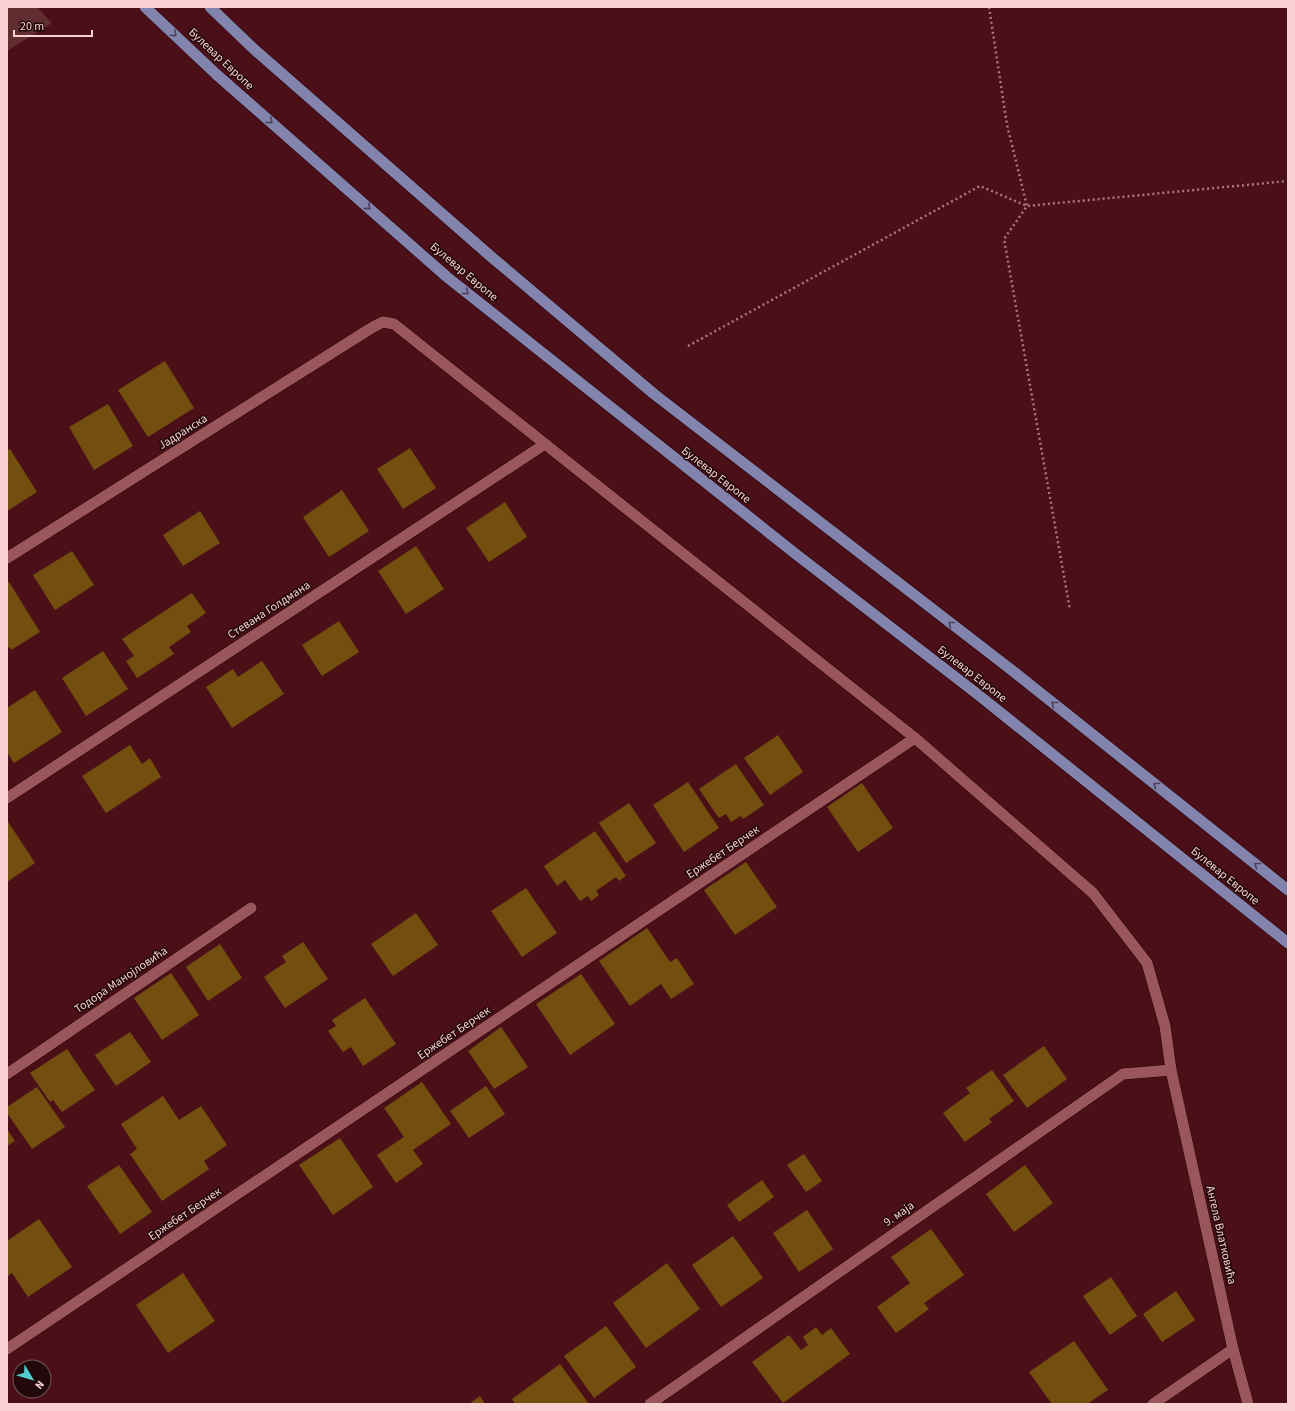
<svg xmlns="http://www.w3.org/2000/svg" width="1295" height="1411" font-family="'Source Sans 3',sans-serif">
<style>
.green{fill:#602e31}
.building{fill:#724f0e}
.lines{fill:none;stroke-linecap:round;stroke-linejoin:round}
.minor-casing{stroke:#290006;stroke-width:12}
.primary-casing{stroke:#290006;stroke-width:12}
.path{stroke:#aa797d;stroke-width:2.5;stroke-dasharray:2 3;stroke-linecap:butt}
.minor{stroke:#9a575b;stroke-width:11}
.primary{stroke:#8284ae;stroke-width:11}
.oneway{stroke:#4d4054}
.labels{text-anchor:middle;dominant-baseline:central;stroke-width:3;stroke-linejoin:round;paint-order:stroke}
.street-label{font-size:12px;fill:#f9d1d2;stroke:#21080a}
</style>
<rect width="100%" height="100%" fill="#4b0f18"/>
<path class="green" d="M7 7H37L52 23 7 51Z"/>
<g class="building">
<path d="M165 361 194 408 148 437 118 390Z"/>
<path d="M108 404 133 446 94 470 69 427Z"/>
<path d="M410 448 436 488 403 509 377 469Z"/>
<path d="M10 449 37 492 7 511V451Z"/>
<path d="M342 490 369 531 329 557 303 517Z"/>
<path d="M505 502 527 537 489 562 466 528Z"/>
<path d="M200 511 220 543 183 566 163 535Z"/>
<path d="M416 546 444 589 406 614 378 571Z"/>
<path d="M72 551 94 585 55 610 33 575Z"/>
<path d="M9 582 40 632 11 650 10 647 7 649V583Z"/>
<path d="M192 593 206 613 187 626 191 632 169 647 174 654 137 678 126 661 134 656 122 639Z"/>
<path d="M339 621 359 652 322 676 302 645Z"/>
<path d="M103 651 128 689 86 716 62 678Z"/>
<path d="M262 661 284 694 232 728 206 687 233 669 238 677Z"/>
<path d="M35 690 62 732 14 763 7 752V708Z"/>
<path d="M778 735 803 772 770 795 744 758Z"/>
<path d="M130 745 142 764 150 758 161 777 106 813 82 776Z"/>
<path d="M736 764 764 805 743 819 741 816 731 822 726 814 719 818 699 789Z"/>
<path d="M688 782 719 828 684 852 653 805Z"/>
<path d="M862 783 893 828 858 852 827 807Z"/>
<path d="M629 803 656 843 626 863 599 823Z"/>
<path d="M7 820 35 863 7 882Z"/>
<path d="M595 831 626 876 619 881 616 877 596 891 599 895 591 901 588 896 580 901 565 880 557 886 544 866Z"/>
<path d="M746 862 777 907 735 935 704 890Z"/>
<path d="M526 888 557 933 522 957 491 911Z"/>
<path d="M416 913 438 945 393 976 371 944Z"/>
<path d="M647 928 670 962 677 958 694 984 671 999 661 984 630 1006 599 961Z"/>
<path d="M303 942 328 979 285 1008 264 977 286 962 282 956Z"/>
<path d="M220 944 242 978 208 1001 186 967Z"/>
<path d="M171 973 199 1015 162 1040 134 998Z"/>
<path d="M581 974 615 1024 570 1055 536 1004Z"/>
<path d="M365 998 396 1044 363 1066 351 1047 343 1052 328 1031 336 1026 332 1020Z"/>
<path d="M501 1027 528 1067 494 1089 468 1051Z"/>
<path d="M130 1032 151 1062 116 1086 95 1055Z"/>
<path d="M1044 1046 1067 1079 1027 1108 1003 1075Z"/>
<path d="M67 1049 95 1090 62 1112 53 1100 50 1102 30 1073Z"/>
<path d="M992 1070 1014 1101 989 1119 992 1122 965 1142 943 1113 970 1093 966 1088Z"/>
<path d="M422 1082 451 1124 413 1150 423 1164 396 1183 377 1155 404 1137 384 1108Z"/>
<path d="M486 1086 505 1114 469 1138 450 1111Z"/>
<path d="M37 1087 65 1127 32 1149 7 1113V1107Z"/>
<path d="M163 1096 179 1120 201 1106 227 1145 204 1161 209 1169 162 1201 130 1154 137 1149 121 1124Z"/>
<path d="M7 1129 15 1141 7 1146Z"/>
<path d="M340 1138 373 1187 333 1215 299 1165Z"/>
<path d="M804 1154 822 1181 806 1192 787 1165Z"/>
<path d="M119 1165 152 1212 120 1234 87 1186Z"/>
<path d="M1025 1165 1053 1203 1014 1232 986 1194Z"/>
<path d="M762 1180 774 1197 739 1222 727 1205Z"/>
<path d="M807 1210 833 1249 799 1272 773 1233Z"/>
<path d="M39 1219 72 1267 28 1297 12 1273 7 1277V1241Z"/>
<path d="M931 1229 964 1275 924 1303 929 1309 896 1333 877 1307 910 1283 891 1257Z"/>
<path d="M733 1236 763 1278 721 1307 692 1265Z"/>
<path d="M667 1263 700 1309 646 1348 613 1303Z"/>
<path d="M183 1273 215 1321 168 1353 136 1305Z"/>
<path d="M1111 1277 1137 1316 1110 1335 1083 1296Z"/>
<path d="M1176 1291 1195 1320 1162 1342 1143 1314Z"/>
<path d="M606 1326 636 1367 594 1398 564 1356Z"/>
<path d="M816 1327 822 1335 831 1328 850 1354 783 1403 752 1362 789 1335 801 1350 808 1345 803 1337Z"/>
<path d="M1074 1341 1108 1390 1087 1404H1052L1029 1372Z"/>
<path d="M560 1364 589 1404H515L512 1399Z"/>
<path d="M480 1396 485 1404H469Z"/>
</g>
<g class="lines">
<defs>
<g id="minor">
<path d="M7 558 373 327 383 322 394 324 915 738 1093 893 1147 963 1165 1026 1171 1070 1233 1349 1248 1404"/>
<path d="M7 798 545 444"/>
<path d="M7 1074 251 908"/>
<path d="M7 1349 915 738"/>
<path d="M650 1404 1123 1074 1171 1070"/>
<path d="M1153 1404 1233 1349"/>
</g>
<g id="primary">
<path d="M145 7 216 74 447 277 797 555 976 693 1288 943"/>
<path d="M210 7 256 51 488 254 654 394 1009 668 1288 890"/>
</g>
</defs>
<use href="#minor" class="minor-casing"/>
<use href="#primary" class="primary-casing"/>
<g class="path">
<path d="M989 7 1007 125 1027 206 1004 239 1070 610"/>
<path d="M688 346 980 186 1027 206 1288 181"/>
</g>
<use href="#minor" class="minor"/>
<use href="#primary" class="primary"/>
</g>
<defs><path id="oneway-chevron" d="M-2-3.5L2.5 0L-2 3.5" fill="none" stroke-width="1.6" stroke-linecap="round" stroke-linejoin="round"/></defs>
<g class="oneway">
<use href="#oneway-chevron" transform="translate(174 34) rotate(43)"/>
<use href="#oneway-chevron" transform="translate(270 121) rotate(41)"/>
<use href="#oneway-chevron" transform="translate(368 207) rotate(41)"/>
<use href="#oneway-chevron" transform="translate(466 292) rotate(39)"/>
<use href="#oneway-chevron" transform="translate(951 624) rotate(-142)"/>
<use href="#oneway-chevron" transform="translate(1054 704) rotate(-142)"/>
<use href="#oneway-chevron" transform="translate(1156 785) rotate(-142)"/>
<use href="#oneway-chevron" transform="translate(1257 865) rotate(-142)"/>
</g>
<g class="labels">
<g class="street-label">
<text transform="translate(221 59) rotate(43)">Булевар Европе</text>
<text transform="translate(464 272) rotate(40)">Булевар Европе</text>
<text transform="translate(183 432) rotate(-32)">Јадранска</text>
<text transform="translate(716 475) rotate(38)">Булевар Европе</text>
<text transform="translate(269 610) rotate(-33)">Стевана Голдмана</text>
<text transform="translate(972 674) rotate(38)">Булевар Европе</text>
<text transform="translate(723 852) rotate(-34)">Ержебет Берчек</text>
<text transform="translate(1225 876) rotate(39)">Булевар Европе</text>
<text transform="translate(121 980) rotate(-34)">Тодора Манојловића</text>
<text transform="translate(454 1033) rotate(-34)">Ержебет Берчек</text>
<text transform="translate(185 1214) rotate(-34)">Ержебет Берчек</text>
<text transform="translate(899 1214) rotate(-35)">9. маја</text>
<text transform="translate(1221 1235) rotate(77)">Ангела Влатковића</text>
</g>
</g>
<rect width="1295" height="1411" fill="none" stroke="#f9d1d2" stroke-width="16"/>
<g transform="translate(32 1379) rotate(128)"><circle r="19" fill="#21080a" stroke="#77585a"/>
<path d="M0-3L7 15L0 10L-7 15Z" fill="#52cdcf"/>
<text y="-6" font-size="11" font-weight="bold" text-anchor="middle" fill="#f9d1d2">N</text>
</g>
<path d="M14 30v6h78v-6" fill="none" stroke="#f9d1d2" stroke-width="2"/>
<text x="20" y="30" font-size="12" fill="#f9d1d2" stroke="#21080a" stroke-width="3" paint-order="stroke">20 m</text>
</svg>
